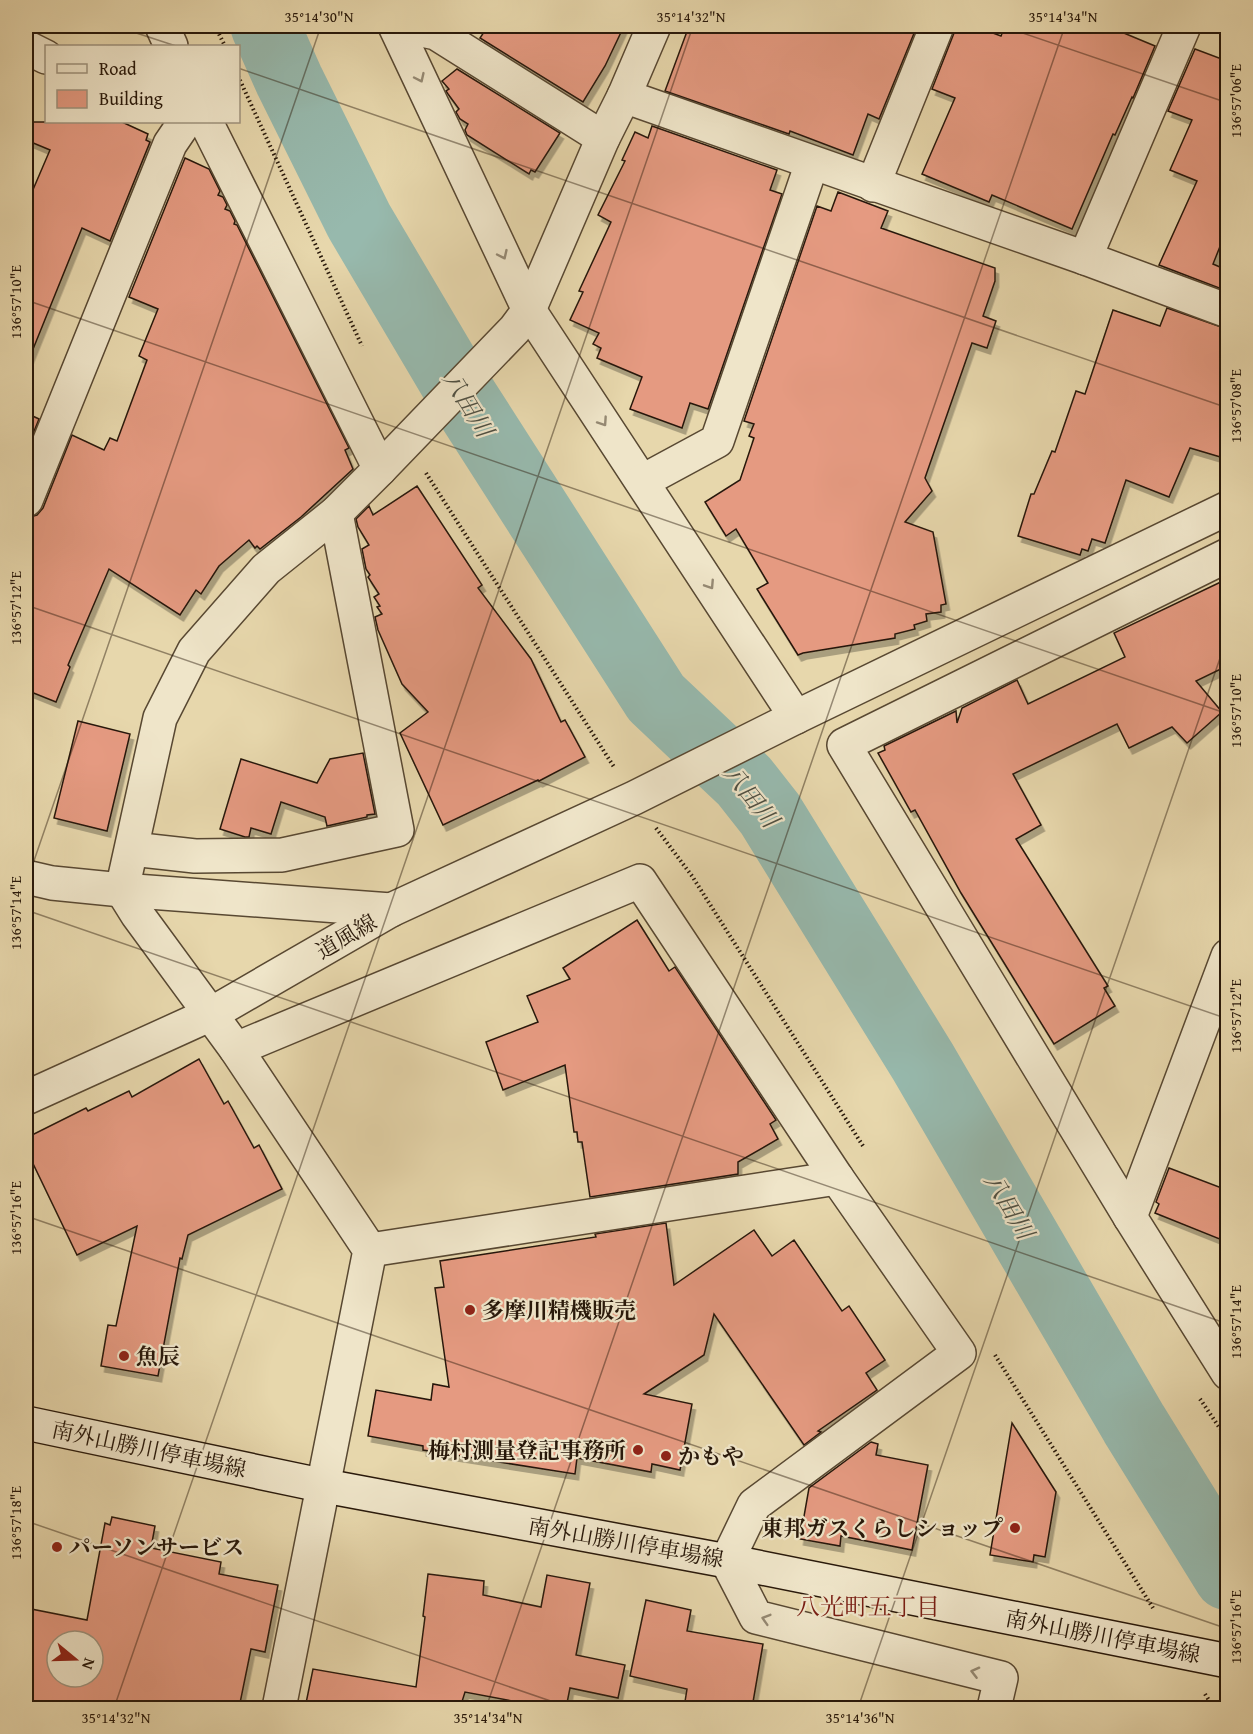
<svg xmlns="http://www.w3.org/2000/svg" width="1253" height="1734" font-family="'Gentium Book Plus','Noto Serif JP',serif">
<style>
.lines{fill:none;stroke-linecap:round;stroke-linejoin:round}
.river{stroke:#97b9ad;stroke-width:69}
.building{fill:#e59a81;stroke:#28180a;stroke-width:1.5;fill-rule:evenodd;filter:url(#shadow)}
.minor-casing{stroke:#584832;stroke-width:36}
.tertiary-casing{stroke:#584832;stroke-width:36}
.secondary-casing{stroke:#28180a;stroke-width:36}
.path{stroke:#28180a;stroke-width:4;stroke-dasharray:1.5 3;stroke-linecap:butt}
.minor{stroke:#efe5c9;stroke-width:33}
.tertiary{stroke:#efe5c9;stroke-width:33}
.secondary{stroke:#efe5c9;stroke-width:33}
.oneway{stroke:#958973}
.ticks{fill:none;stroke:#28180a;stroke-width:1.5;stroke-opacity:0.45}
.poi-dot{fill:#8f2418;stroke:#efe5c9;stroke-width:2}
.labels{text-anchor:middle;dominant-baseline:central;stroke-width:4.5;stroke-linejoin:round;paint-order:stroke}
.street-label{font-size:22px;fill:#28180a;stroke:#efe5c9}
.poi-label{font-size:22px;font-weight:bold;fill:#28180a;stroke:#efe5c9;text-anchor:start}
.water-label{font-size:24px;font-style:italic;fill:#4f5043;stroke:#efe5c9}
.neighbourhood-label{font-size:24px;fill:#7a1f14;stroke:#efe5c9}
.neatline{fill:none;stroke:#28180a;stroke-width:2}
.ticks-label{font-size:15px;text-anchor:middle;fill:#28180a}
</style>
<defs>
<filter id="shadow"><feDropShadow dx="3.5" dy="6" stdDeviation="0" flood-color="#0004"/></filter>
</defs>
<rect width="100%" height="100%" fill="#e7d7ac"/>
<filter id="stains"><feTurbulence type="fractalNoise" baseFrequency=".00333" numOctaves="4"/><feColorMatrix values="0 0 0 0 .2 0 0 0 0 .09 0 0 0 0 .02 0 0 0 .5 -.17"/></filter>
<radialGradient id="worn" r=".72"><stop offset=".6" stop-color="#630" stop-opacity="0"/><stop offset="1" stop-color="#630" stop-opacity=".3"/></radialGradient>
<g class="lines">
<path class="river" d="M265 26 289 80 359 221 460 392 656 698 744 781 770 814 923 1062 1134 1424 1228 1576"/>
</g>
<g class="building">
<path d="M488 26H624L605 66 583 102 480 38Z"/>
<path d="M689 26H917L879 119 868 114 853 155 790 131 789 134 665 91Z"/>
<path d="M955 26H974L1001 36 1005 26H1107L1155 46 1133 98 1132 97 1115 135 1113 134 1072 229 992 195 989 202 922 174 955 98 932 89 954 33Z"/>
<path d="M1195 49 1227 61V229L1213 264 1227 270V291L1159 265 1197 181 1170 170 1192 120 1168 111Z"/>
<path d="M457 69 560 133 535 172 531 170 529 174 467 135 465 130 468 124 460 119 456 112 459 109 448 94 446 91 449 89 442 81Z"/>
<path d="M26 122H122L148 134 146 140 150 142 110 241 82 228 27 364 26 206 50 150 26 140Z"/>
<path d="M652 126 777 170 770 190 782 194 708 409 690 403 682 428 630 409 642 377 597 358 601 348 593 344 599 333 570 320 583 292 579 291 611 222 598 215 625 161 622 160 635 132 648 138Z"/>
<path d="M185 158 209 169 220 191 218 195 223 197 227 205 225 209 230 211 235 221 234 224 237 225 349 448 345 450 353 469 301 517 260 549 257 546 255 548 249 540 219 566 201 594 196 590 180 615 109 569 68 665 70 667 56 702 26 690V518L37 515 43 508 72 435 104 450 110 438 117 441 147 360 139 356 158 309 129 297Z"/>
<path d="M838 192 888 211 881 228 995 268V281L983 316 996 321 987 348 972 343 925 478 932 491 905 522 933 532 946 604 941 605V612L926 614 927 621 914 625 915 629 895 634V638L803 653 798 655 757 589 768 583 736 529 726 536 705 502 740 480 754 438 749 436 754 424 744 421 817 206 831 211Z"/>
<path d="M1167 308 1227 329V459L1190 448 1169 497 1126 480 1105 543 1092 539 1088 551 1082 549 1080 555 1018 536 1031 494H1034L1052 451 1055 452 1076 391 1085 394 1113 310 1160 326Z"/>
<path d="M26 413 39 419 26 451Z"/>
<path d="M417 486 482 585 478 588 531 659 561 722 565 720 585 757 539 781 538 780 443 825 400 733 428 712 402 684 378 630 375 617 382 614 377 607 380 606 374 597 379 594 368 577 370 575 366 569 362 549 369 545 358 527 356 519 369 506 373 515Z"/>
<path d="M1227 579V666L1196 681 1222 712 1187 743 1172 727 1129 748 1117 724 1013 774 1041 825 1016 839 1108 986 1104 988 1115 1006 1054 1044 961 893 915 810 911 812 878 753 885 750 884 746 956 711 957 723 962 708 1017 680 1028 704 1125 657 1114 633Z"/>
<path d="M78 721 130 734 107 831 54 818Z"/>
<path d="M363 753 375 814 367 815V817L327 826 325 817 281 802 271 834 251 828 249 837H245L220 829 241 759 317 783 330 759Z"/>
<path d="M637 920 669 971 675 967 776 1120 770 1124 778 1139 738 1162V1174L590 1197 582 1142H578L577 1132H574L565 1065 503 1090 486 1042 538 1022 527 996 570 979 563 968Z"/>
<path d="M199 1059 224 1104 228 1101 254 1148 259 1145 282 1189 188 1235 182 1259 180 1258 158 1376 101 1366 108 1325 116 1326 137 1226 77 1255 26 1149V1138L86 1108 88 1111 129 1091 132 1097Z"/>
<path d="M1169 1168 1227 1190V1242L1155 1213 1159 1204 1156 1202Z"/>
<path d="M666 1223 674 1285 754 1230 772 1256 794 1240 842 1311 849 1306 885 1360 866 1373 877 1390 818 1431 821 1432 804 1445 714 1314 704 1355 644 1394 692 1404 680 1470 652 1464 651 1472 577 1458 575 1474 423 1450V1446L368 1436 376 1390 431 1400 433 1384 449 1387 435 1288 444 1287 440 1261 596 1237 595 1234Z"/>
<path d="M1012 1423 1056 1492 1045 1557 1034 1555 1033 1562 990 1555Z"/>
<path d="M871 1442 878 1444 876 1455 928 1465 912 1550 841 1536 840 1546 800 1539 809 1488Z"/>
<path d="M112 1517 155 1526 151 1548 221 1562 219 1574 278 1585 265 1652 251 1649 239 1708H26V1608L87 1620 105 1523 110 1525ZM57 1641H93V1677H57Z"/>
<path d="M428 1574 484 1581 483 1595 541 1607 547 1575 590 1583 576 1655 625 1665 618 1698 570 1688 566 1708H549L465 1692 460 1708H305L313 1669 416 1687 425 1617 423 1616Z"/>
<path d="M646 1600 691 1610 687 1631 763 1644 752 1708H684L687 1689 630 1676Z"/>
</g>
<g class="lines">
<defs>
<g id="minor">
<path d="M162 26 171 46"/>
<path d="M395 26 529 310 796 717"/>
<path d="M403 26 436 33 603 138"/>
<path d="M26 47 46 57"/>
<path d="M624 96 1085 258 1228 311"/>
<path d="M206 122 380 469 336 513 266 569 194 651 160 718 122 890 137 914 236 1049 370 1250 279 1708"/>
<path d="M873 185 937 26"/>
<path d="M1085 258 1184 26"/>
<path d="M380 469 515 329 529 310 603 138 624 96 654 26"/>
<path d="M643 481 717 441 812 163"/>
<path d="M26 500 170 144 185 122"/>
<path d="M1228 555 844 745 1130 1217 1228 1373"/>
<path d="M132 849 195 856 282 855 397 830 336 513"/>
<path d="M236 1049 640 881 837 1178 959 1353 754 1505 727 1561 756 1617 1001 1678 994 1708"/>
<path d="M1130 1217 1228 956"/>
<path d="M370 1250 837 1178"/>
</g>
<g id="tertiary">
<path d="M26 877 52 883 122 890 391 910"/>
<path d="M26 1098 211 1014 391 910 634 798 796 717 1228 508"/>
</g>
<path id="secondary" d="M26 1423 325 1486 727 1561 1228 1661"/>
</defs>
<use href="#minor" class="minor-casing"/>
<use href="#tertiary" class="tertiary-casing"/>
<use href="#secondary" class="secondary-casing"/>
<g class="path">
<path d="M215 26 225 46"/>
<path d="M238 76 362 346"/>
<path d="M426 473 614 767"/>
<path d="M656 828 692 876 863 1146"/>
<path d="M995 1355 1153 1608"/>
<path d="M1200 1399 1228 1440"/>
<path d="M1205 1694 1214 1708"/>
</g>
<use href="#minor" class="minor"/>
<use href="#tertiary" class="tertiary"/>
<use href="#secondary" class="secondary"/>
</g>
<defs><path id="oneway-chevron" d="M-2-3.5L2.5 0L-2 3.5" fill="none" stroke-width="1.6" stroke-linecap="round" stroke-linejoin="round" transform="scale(1.5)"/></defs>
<g class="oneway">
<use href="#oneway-chevron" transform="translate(420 78) rotate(65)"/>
<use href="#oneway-chevron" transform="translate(503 255) rotate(65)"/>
<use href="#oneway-chevron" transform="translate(603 422) rotate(56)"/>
<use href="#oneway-chevron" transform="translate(710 585) rotate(57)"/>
<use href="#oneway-chevron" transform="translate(766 1619) rotate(-163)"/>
<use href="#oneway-chevron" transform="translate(975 1672) rotate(-166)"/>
</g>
<path class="ticks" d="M115 26 176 46M1002 26 1228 103M238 68 1228 408M26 300 1228 714M26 605 1228 1019M26 884 321 26M26 910 1228 1324M26 1216 1228 1629M26 1521 571 1708M114 1708 693 26M486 1708 1065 26M858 1708 1228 635"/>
<g class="poi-dot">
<circle cx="470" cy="1310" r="6"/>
<circle cx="124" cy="1356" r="6"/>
<circle cx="638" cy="1450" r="6"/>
<circle cx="666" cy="1456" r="6"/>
<circle cx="1015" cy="1528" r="6"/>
<circle cx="57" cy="1547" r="6"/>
</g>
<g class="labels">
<g class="street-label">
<text transform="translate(346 936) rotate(-30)">道風線</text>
<text transform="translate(149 1449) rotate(12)">南外山勝川停車場線</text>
<text transform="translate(626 1542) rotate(10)">南外山勝川停車場線</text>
<text transform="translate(1103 1636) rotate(11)">南外山勝川停車場線</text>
</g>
<g class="poi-label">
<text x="482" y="1310">多摩川精機販売</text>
<text x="136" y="1356">魚辰</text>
<text x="626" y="1450" text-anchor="end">梅村測量登記事務所</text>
<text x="678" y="1456">かもや</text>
<text x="1003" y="1528" text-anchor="end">東邦ガスくらしショップ</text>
<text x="69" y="1547">パーソンサービス</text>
</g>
<g class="water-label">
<text transform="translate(468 404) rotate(58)">八田川</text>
<text transform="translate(751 796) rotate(51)">八田川</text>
<text transform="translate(1009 1206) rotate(59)">八田川</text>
</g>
<g class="neighbourhood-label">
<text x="868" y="1606">八光町五丁目</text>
</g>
</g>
<rect width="1253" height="1734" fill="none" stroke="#e7d7ac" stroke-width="66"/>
<rect x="45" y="45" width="195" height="78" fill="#efe5c9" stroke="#9f937d" stroke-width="1.5"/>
<rect x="57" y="64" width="30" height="9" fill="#efe5c9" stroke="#9f937d" stroke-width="1.5"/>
<text x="99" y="75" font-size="18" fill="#28180a">Road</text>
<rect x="57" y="90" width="30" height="18" fill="#e59a81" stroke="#9f937d" stroke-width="1.5"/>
<text x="99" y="105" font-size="18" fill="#28180a">Building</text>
<g transform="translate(75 1659) rotate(109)"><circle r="28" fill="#efe5c9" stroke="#9f937d" stroke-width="1.5"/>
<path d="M0-4.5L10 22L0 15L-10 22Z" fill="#8f2418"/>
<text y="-9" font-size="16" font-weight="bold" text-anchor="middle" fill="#28180a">N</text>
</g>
<rect x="33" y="33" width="1187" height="1668" class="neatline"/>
<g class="ticks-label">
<text x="319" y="22">35°14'30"N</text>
<text x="691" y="22">35°14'32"N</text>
<text x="1063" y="22">35°14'34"N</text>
<text transform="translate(1236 101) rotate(-90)" y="5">136°57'06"E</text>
<text transform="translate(16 302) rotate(-90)" y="5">136°57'10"E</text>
<text transform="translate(1236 406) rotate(-90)" y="5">136°57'08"E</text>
<text transform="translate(16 608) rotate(-90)" y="5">136°57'12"E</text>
<text transform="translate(1236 711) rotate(-90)" y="5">136°57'10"E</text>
<text transform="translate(16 913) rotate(-90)" y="5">136°57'14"E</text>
<text transform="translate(1236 1016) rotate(-90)" y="5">136°57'12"E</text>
<text transform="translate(16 1218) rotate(-90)" y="5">136°57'16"E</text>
<text transform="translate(1236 1322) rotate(-90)" y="5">136°57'14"E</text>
<text transform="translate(16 1523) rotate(-90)" y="5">136°57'18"E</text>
<text transform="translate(1236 1627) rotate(-90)" y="5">136°57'16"E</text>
<text x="116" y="1723">35°14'32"N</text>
<text x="488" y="1723">35°14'34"N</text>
<text x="860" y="1723">35°14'36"N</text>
</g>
<rect width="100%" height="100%" filter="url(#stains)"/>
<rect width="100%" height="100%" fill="url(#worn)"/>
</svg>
